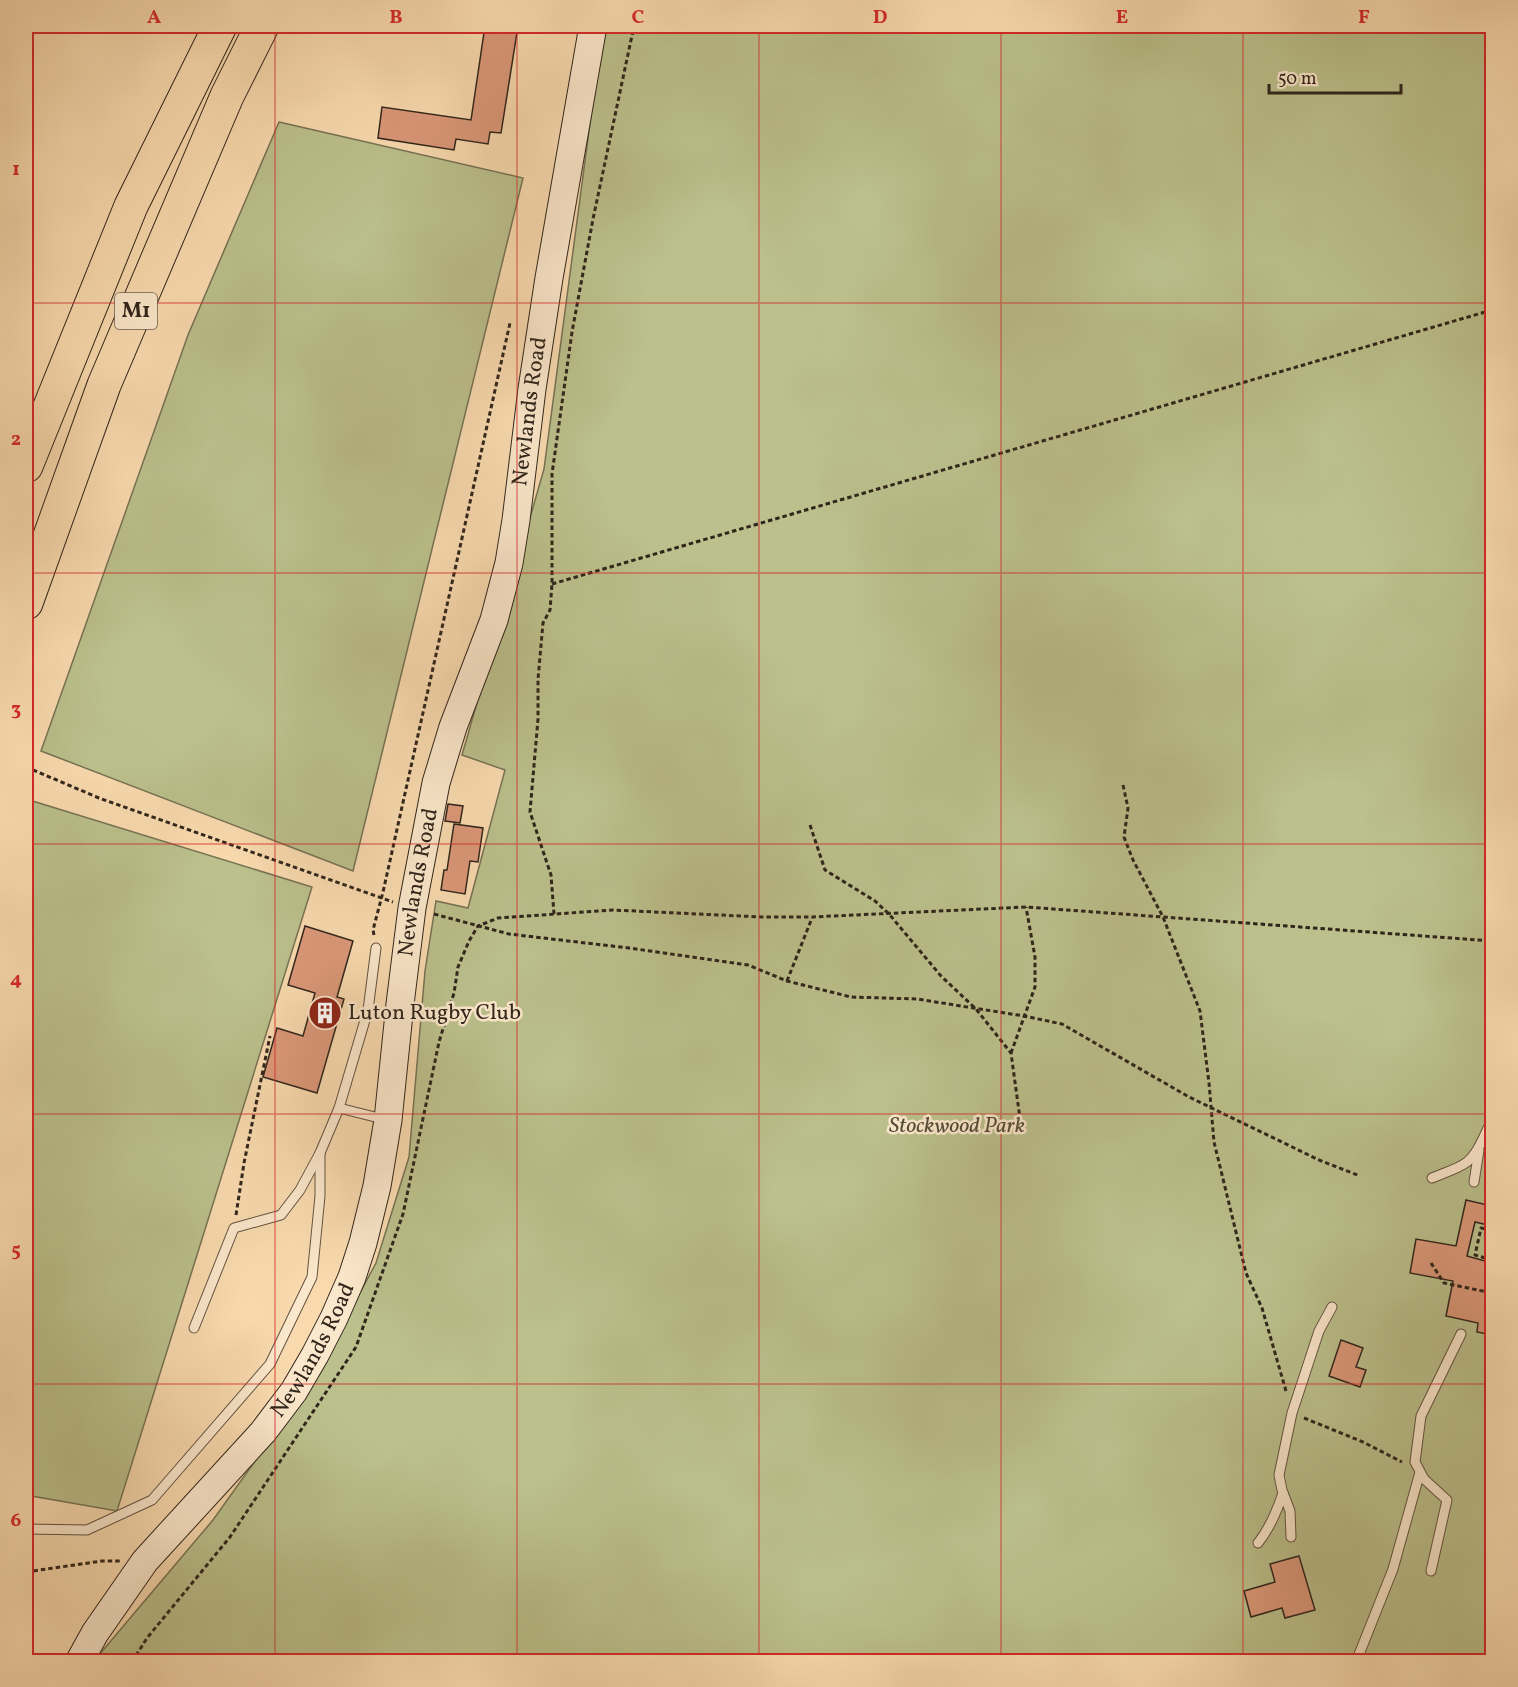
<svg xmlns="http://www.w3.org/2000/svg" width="1518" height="1687" font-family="Vollkorn,serif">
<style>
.green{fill:#bbc08c;stroke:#767254;stroke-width:1.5}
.building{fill:#db9879;stroke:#30251b;stroke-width:1.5}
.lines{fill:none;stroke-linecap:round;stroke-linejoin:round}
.service-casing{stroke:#625240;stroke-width:11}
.secondary-casing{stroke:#30251b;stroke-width:29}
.motorway-casing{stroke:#30251b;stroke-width:35}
.path{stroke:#30251b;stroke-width:3;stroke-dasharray:4.5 3;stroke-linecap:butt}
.service{stroke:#fbe7cb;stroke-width:9}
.secondary{stroke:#fbe7cb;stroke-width:27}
.motorway{stroke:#f9daaf;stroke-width:33}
.grid{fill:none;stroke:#d62828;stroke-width:1.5;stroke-opacity:0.55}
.labels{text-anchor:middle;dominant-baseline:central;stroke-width:5;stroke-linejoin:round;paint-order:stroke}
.shield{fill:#fbe7cb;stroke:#6d5f50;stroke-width:1.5}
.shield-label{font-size:21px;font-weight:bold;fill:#30251b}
.street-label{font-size:22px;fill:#30251b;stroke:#fbe7cb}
.poi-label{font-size:22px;fill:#30251b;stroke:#fbe7cb;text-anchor:start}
.park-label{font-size:22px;font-style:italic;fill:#534c37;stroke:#fbe7cb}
.neatline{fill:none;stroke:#d62828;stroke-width:2}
.grid-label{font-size:20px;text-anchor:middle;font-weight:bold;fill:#d62828}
</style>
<rect width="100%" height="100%" fill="#f9daaf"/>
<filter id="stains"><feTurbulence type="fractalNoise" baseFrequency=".00333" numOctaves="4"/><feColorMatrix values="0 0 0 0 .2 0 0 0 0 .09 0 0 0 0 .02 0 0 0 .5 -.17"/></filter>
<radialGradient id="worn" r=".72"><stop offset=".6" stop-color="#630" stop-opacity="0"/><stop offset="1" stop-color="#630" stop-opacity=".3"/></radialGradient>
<g class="green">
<path d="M603 26H1492V1661L93 1662 213 1520 313 1380 376 1263 409 1157 425 971 436 901 468 908 505 770 462 755 544 469Z"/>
<path d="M279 122 523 178 353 871 41 751 188 335Z"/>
<path d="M26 799 312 887 117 1511 26 1495Z"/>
</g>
<g class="building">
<path d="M485 26H518L501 133 490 132 488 144 456 139 454 150 378 138 382 107 471 120Z"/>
<path d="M448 804 463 806 460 823 445 821Z"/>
<path d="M454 824 483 828 478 862 470 861 465 894 441 890 444 870H447Z"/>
<path d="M305 926 353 941 337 997 344 999 317 1093 263 1077 277 1028 303 1036 315 993 288 985Z"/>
<path d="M1466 1200 1492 1206V1226L1475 1222 1467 1256 1492 1263V1335L1477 1332 1478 1323 1446 1316 1453 1281 1410 1273 1416 1239 1456 1246Z"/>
<path d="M1341 1340 1363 1348 1356 1367 1366 1370 1360 1387 1329 1376Z"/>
<path d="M1299 1556 1315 1610 1285 1618 1282 1608 1251 1617 1244 1591 1275 1582 1270 1564Z"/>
</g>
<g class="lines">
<defs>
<g id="service">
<path d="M376 948 368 1010 339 1108 387 1120"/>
<path d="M1432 1178C1443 1173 1458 1169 1467 1162 1479 1152 1485 1133 1492 1120"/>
<path d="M1474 1182 1479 1150"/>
<path d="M194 1328 234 1228 281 1215 300 1190 320 1153 339 1108"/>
<path d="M26 1529 87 1530 152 1500 270 1364 312 1277 320 1196V1153"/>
<path d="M1291 1537 1290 1511 1282 1490 1279 1475 1292 1413 1319 1331 1332 1307"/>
<path d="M1258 1543C1270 1528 1277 1511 1283 1493"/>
<path d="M1431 1571 1447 1500 1424 1479 1415 1462 1421 1416 1461 1334"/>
<path d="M1356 1662 1393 1569 1420 1472"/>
</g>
<g id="secondary">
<path id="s1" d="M79 1662 95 1633 145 1561 263 1432 294 1391 315 1355 334 1318 352 1277 363 1243 377 1186 388 1120 400 1004 412 908 436 783 453 727 494 620 509 563 516 520 532 389 549 278 593 26"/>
</g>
<g id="motorway">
<path d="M26 466 131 206 220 26"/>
<path d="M26 603 104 385 227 96 262 26"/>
</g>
</defs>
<use href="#service" class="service-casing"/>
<use href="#secondary" class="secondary-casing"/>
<use href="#motorway" class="motorway-casing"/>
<g class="path">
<path d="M552 584 1492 310"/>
<path d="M26 767 99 798 393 902"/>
<path d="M1123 785 1128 808 1124 837 1133 860 1163 917 1200 1011 1209 1083 1214 1142 1246 1273 1262 1308 1286 1391"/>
<path d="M810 825 825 870 875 901 889 914 941 976 976 1009 1011 1053 1022 1133"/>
<path d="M434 914 509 934 629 948 748 965 787 981 851 997 917 999 1024 1016 1062 1024 1189 1097 1319 1160 1360 1176"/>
<path d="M554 914 551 875 530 812 538 719V679L543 623 550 610 552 584V474L572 332 593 219 634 26"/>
<path d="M374 935 373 930 383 892 510 323"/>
<path d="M787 981 812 918"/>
<path d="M1011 1053 1035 987V957L1026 907"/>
<path d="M236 1215 244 1163 270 1036"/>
<path d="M1492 1230 1481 1228 1475 1255 1492 1260"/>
<path d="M1431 1263 1444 1283 1487 1292 1492 1265"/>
<path d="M1304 1418 1363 1442 1402 1462"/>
<path d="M26 1572 102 1561H120"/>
<path d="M132 1662 147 1638 230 1537 356 1347 403 1214 439 1042 454 993 458 967 469 941 478 926 498 918 613 910 762 917H812L1026 907 1492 941"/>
</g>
<use href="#service" class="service"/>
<use href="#secondary" class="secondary"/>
<use href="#motorway" class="motorway"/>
</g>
<path class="grid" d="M275 26V1662M517 26V1662M759 26V1662M1001 26V1662M1243 26V1662M26 303H1492M26 573H1492M26 844H1492M26 1114H1492M26 1384H1492"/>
<defs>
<symbol id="building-disc" viewBox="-11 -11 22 22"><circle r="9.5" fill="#8f2418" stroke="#fbe7cb"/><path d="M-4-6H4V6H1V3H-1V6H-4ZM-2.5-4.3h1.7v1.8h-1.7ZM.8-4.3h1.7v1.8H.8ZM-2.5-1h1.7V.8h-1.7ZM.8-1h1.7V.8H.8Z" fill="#fff"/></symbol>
</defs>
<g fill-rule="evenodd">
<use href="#building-disc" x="306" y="994" width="38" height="38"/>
</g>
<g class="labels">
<rect class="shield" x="115" y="293" width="42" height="36" rx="4.5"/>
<g class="shield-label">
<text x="136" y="311">M1</text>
</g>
<g class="street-label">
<text stroke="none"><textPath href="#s1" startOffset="1362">Newlands Road</textPath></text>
<text stroke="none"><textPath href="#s1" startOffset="876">Newlands Road</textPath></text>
<text stroke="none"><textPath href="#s1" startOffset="392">Newlands Road</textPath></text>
</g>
<g class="poi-label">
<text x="348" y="1013">Luton Rugby Club</text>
</g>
<g class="park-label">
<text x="957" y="1126">Stockwood Park</text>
</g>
</g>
<rect width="1518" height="1687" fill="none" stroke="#f9daaf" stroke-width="66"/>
<path d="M1269 84v9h132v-9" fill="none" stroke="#30251b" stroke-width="3"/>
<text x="1278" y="84" font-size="18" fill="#30251b" stroke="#fbe7cb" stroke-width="4.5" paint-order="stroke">50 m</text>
<rect x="33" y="33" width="1452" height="1621" class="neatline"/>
<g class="grid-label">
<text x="154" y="23">A</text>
<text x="396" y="23">B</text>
<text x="638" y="23">C</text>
<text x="880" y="23">D</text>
<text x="1122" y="23">E</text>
<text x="1364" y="23">F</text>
<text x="16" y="175">1</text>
<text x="16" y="445">2</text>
<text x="16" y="715">3</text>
<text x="16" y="985">4</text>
<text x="16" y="1256">5</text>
<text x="16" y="1526">6</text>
</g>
<rect width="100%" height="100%" filter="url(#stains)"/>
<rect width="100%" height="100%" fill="url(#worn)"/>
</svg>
